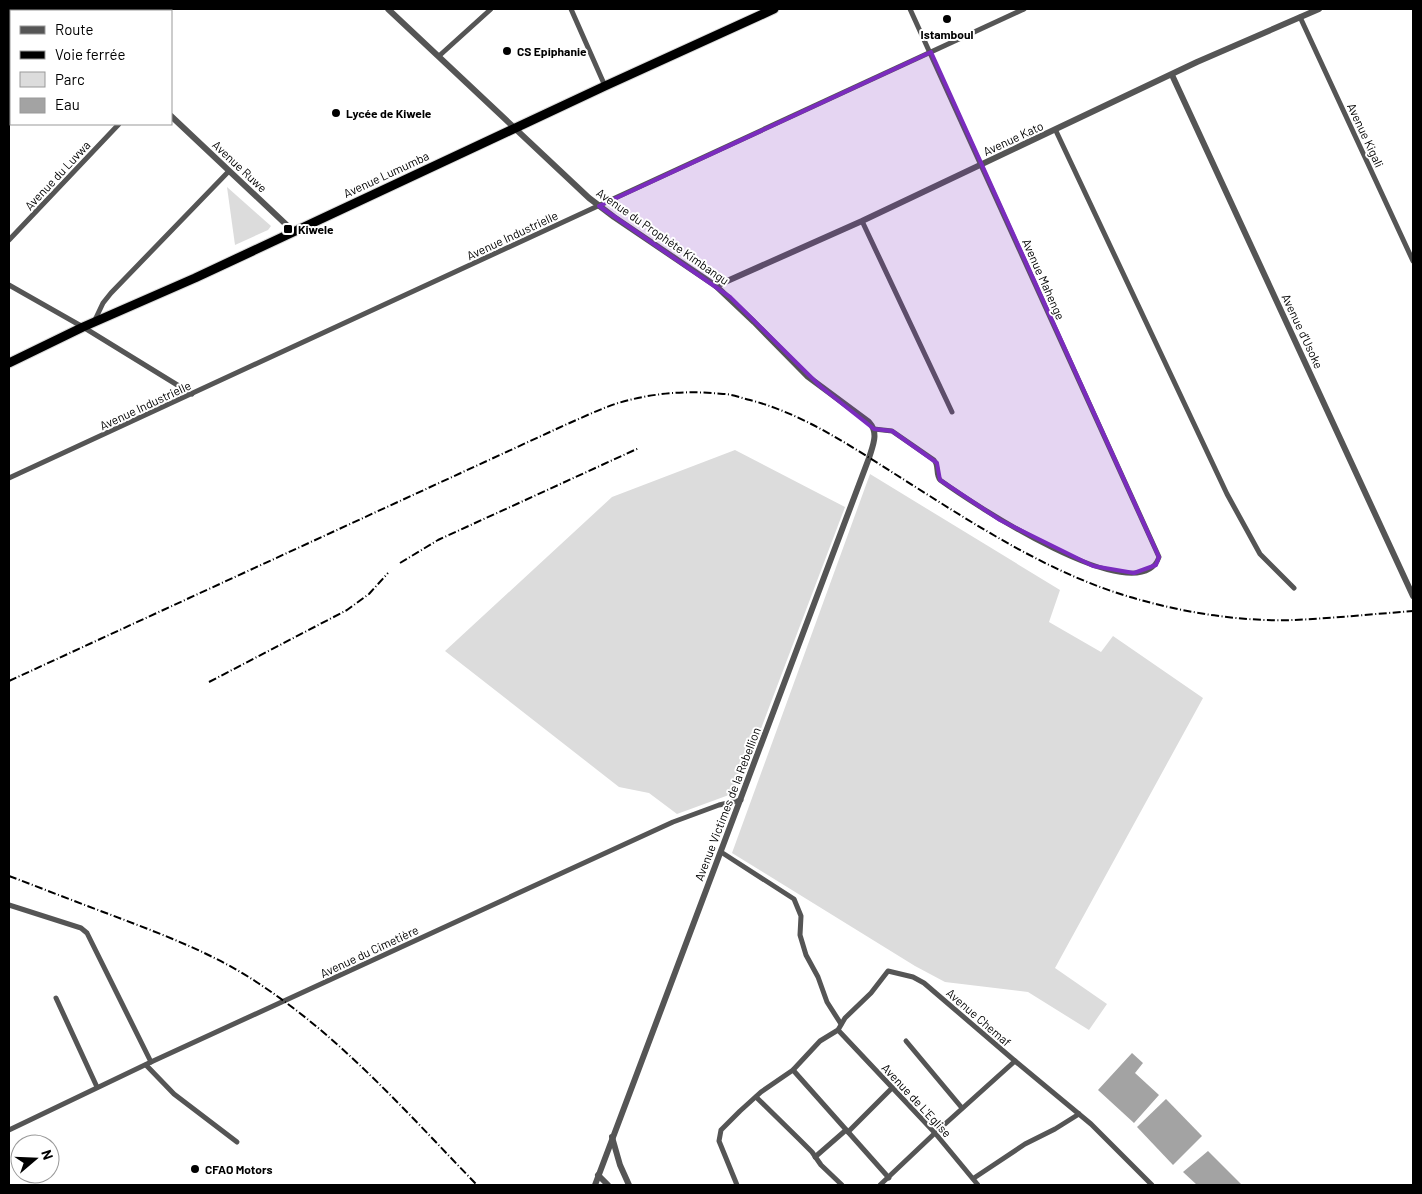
<svg xmlns="http://www.w3.org/2000/svg" width="1422" height="1194" font-family="Barlow,sans-serif">
<style>
.green{fill:#dcdcdc}
.water{fill:#a3a3a3}
.lines{fill:none;stroke-linecap:round;stroke-linejoin:round}
.trunk-casing{stroke:#dbdbdb;stroke-width:11}
.minor{stroke:#555;stroke-width:5}
.tertiary{stroke:#555;stroke-width:6}
.trunk{stroke:#000;stroke-width:9}
.rail{stroke:#000;stroke-width:2;stroke-dasharray:8 2.5 1 2.5;stroke-linecap:butt}
.marked{fill:#7b2cbf;fill-opacity:0.2;stroke:#7b2cbf;stroke-width:4;stroke-linejoin:round}
.poi-dot{fill:#000;stroke:#fff;stroke-width:2}
.labels{text-anchor:middle;dominant-baseline:central;stroke-width:4;stroke-linejoin:round;paint-order:stroke}
.poi-label{font-size:12px;font-weight:bold;fill:#000;stroke:#fff;text-anchor:start}
.street-label{font-size:12px;fill:#000;stroke:#fff}
</style>
<rect width="100%" height="100%" fill="#fff"/>
<g class="green">
<path d="M227 187 271 226 268 230 235 245Z"/>
<path d="M735 450 845 507 737 792 677 814 649 793 619 787 445 651 612 497Z"/>
<path d="M870 474 1060 590 1049 622 1101 652 1113 636 1203 698 1055 968 1107 1004 1089 1030 1028 992 945 982 915 966 732 853Z"/>
</g>
<g class="water">
<path d="M1132 1053 1143 1063 1135 1073 1159 1095 1134 1123 1098 1090Z"/>
<path d="M1166 1099 1202 1136 1173 1165 1137 1127Z"/>
<path d="M1208 1151 1242 1185H1197L1183 1172Z"/>
</g>
<g class="lines">
<defs>
<path id="trunk" d="M9 363 83 327 195 278 605 86 774 9"/>
</defs>
<use href="#trunk" class="trunk-casing"/>
<g class="minor">
<path d="M571 9 605 86"/>
<path d="M1300 17 1413 261"/>
<path d="M439 56 491 9"/>
<path d="M9 88 11 85"/>
<path d="M1056 131 1227 494 1260 554 1294 588"/>
<path d="M862 221 952 412"/>
<path d="M9 240 119 124"/>
<path d="M9 285 83 327 192 394"/>
<path d="M94 322 103 303 111 293 229 171"/>
<path d="M874 429 892 431 934 460C939 466 935 474 940 480 969 501 1139 615 1159 557L910 9"/>
<path d="M9 478 1024 9"/>
<path d="M721 852 794 899 801 916 800 935 806 955 818 977 827 1002 841 1024"/>
<path d="M9 905 81 928 87 933 151 1062"/>
<path d="M56 998 97 1087"/>
<path d="M838 1030 935 1133 978 1185"/>
<path d="M906 1041 962 1108"/>
<path d="M146 1065 174 1094 237 1142"/>
<path d="M793 1070 889 1178"/>
<path d="M756 1097 800 1140 812 1152 821 1165 842 1185"/>
<path d="M9 1130 151 1062 673 822 719 805 741 800"/>
<path d="M848 1132 892 1088"/>
<path d="M815 1157 846 1130"/>
<path d="M974 1178 1025 1144 1055 1129 1079 1114"/>
<path d="M737 1185 719 1141 721 1130 740 1111 761 1092 793 1070 820 1041 838 1030 845 1018 871 993 888 971 913 977 924 983 1015 1061 1091 1124 1152 1185"/>
<path d="M880 1185 935 1133 1015 1061"/>
</g>
<g class="tertiary">
<path d="M57 9 60 11"/>
<path d="M388 9 589 198 614 217 716 286 754 322 807 376 869 422C879 433 873 445 869 458L595 1185"/>
<path d="M1172 75 1413 596"/>
<path d="M171 116 293 231"/>
<path d="M716 286 862 221 1197 62 1319 9"/>
<path d="M612 1137 620 1165 629 1185"/>
<path d="M598 1175 608 1185"/>
</g>
<use href="#trunk" class="trunk"/>
<g class="rail">
<path d="M400 563 438 540 639 448"/>
<path d="M9 681 565 425C581 418 598 410 615 404 650 393 687 390 723 394 732 394 741 398 750 400 803 414 849 445 895 474 971 522 1050 575 1137 599 1186 613 1244 622 1295 620 1334 618 1374 614 1413 611"/>
<path d="M209 682 347 610 369 594 388 573"/>
<path d="M9 876C46 890 84 905 122 919 169 937 216 955 258 983 342 1038 408 1114 477 1185"/>
</g>
</g>
<path class="marked" d="M931 52 1159 557 1156 565 1134 573 1093 566 1000 520 940 480 937 463 892 431 874 429 821 387 730 297 599 206Z"/>
<g class="poi-dot">
<circle cx="947" cy="19" r="5"/>
<circle cx="507" cy="51" r="5"/>
<circle cx="336" cy="113" r="5"/>
<rect x="283" y="224" width="10" height="10" rx="2.5"/>
<circle cx="195" cy="1169" r="5"/>
</g>
<g class="labels">
<g class="poi-label">
<text x="947" y="34" text-anchor="middle">Istamboul</text>
<text x="517" y="51">CS Epiphanie</text>
<text x="346" y="113">Lycée de Kiwele</text>
<text x="298" y="229">Kiwele</text>
<text x="205" y="1169">CFAO Motors</text>
</g>
<g class="street-label">
<text transform="translate(1366 135) rotate(65)">Avenue Kigali</text>
<text transform="translate(1013 138) rotate(-25)">Avenue Kato</text>
<text transform="translate(240 166) rotate(43)">Avenue Ruwe</text>
<text transform="translate(386 174) rotate(-25)">Avenue Lumumba</text>
<text transform="translate(57 175) rotate(-47)">Avenue du Luvwa</text>
<text transform="translate(512 235) rotate(-25)">Avenue Industrielle</text>
<text transform="translate(663 236) rotate(35)">Avenue du Prophète Kimbangu</text>
<text transform="translate(1044 279) rotate(66)">Avenue Mahenge</text>
<text transform="translate(1303 331) rotate(65)">Avenue d'Usoke</text>
<text transform="translate(145 405) rotate(-25)">Avenue Industrielle</text>
<text transform="translate(727 804) rotate(-69)">Avenue Victimes de la Rebellion</text>
<text transform="translate(369 951) rotate(-25)">Avenue du Cimetière</text>
<text transform="translate(979 1017) rotate(41)">Avenue Chemaf</text>
<text transform="translate(917 1100) rotate(47)">Avenue de L'Eglise</text>
</g>
</g>
<rect width="1422" height="1194" fill="none" stroke="#000000" stroke-width="20"/>
<rect x="10" y="10" width="162" height="115" fill="#ffffff" stroke="#999999"/>
<rect x="20" y="26" width="25" height="8" fill="#555555" stroke="#999999"/>
<text x="55" y="35" font-size="15" fill="#000000">Route</text>
<rect x="20" y="51" width="25" height="8" fill="#000000" stroke="#999999"/>
<text x="55" y="60" font-size="15" fill="#000000">Voie ferrée</text>
<rect x="20" y="72" width="25" height="15" fill="#dcdcdc" stroke="#999999"/>
<text x="55" y="85" font-size="15" fill="#000000">Parc</text>
<rect x="20" y="98" width="25" height="15" fill="#a3a3a3" stroke="#999999"/>
<text x="55" y="110" font-size="15" fill="#000000">Eau</text>
<g transform="translate(35 1159) rotate(71)"><circle r="24" fill="#ffffff" stroke="#999999"/>
<path d="M0-4L9 19L0 12L-9 19Z" fill="#000000"/>
<text y="-8" font-size="14" font-weight="bold" text-anchor="middle" fill="#000000">N</text>
</g>
</svg>
